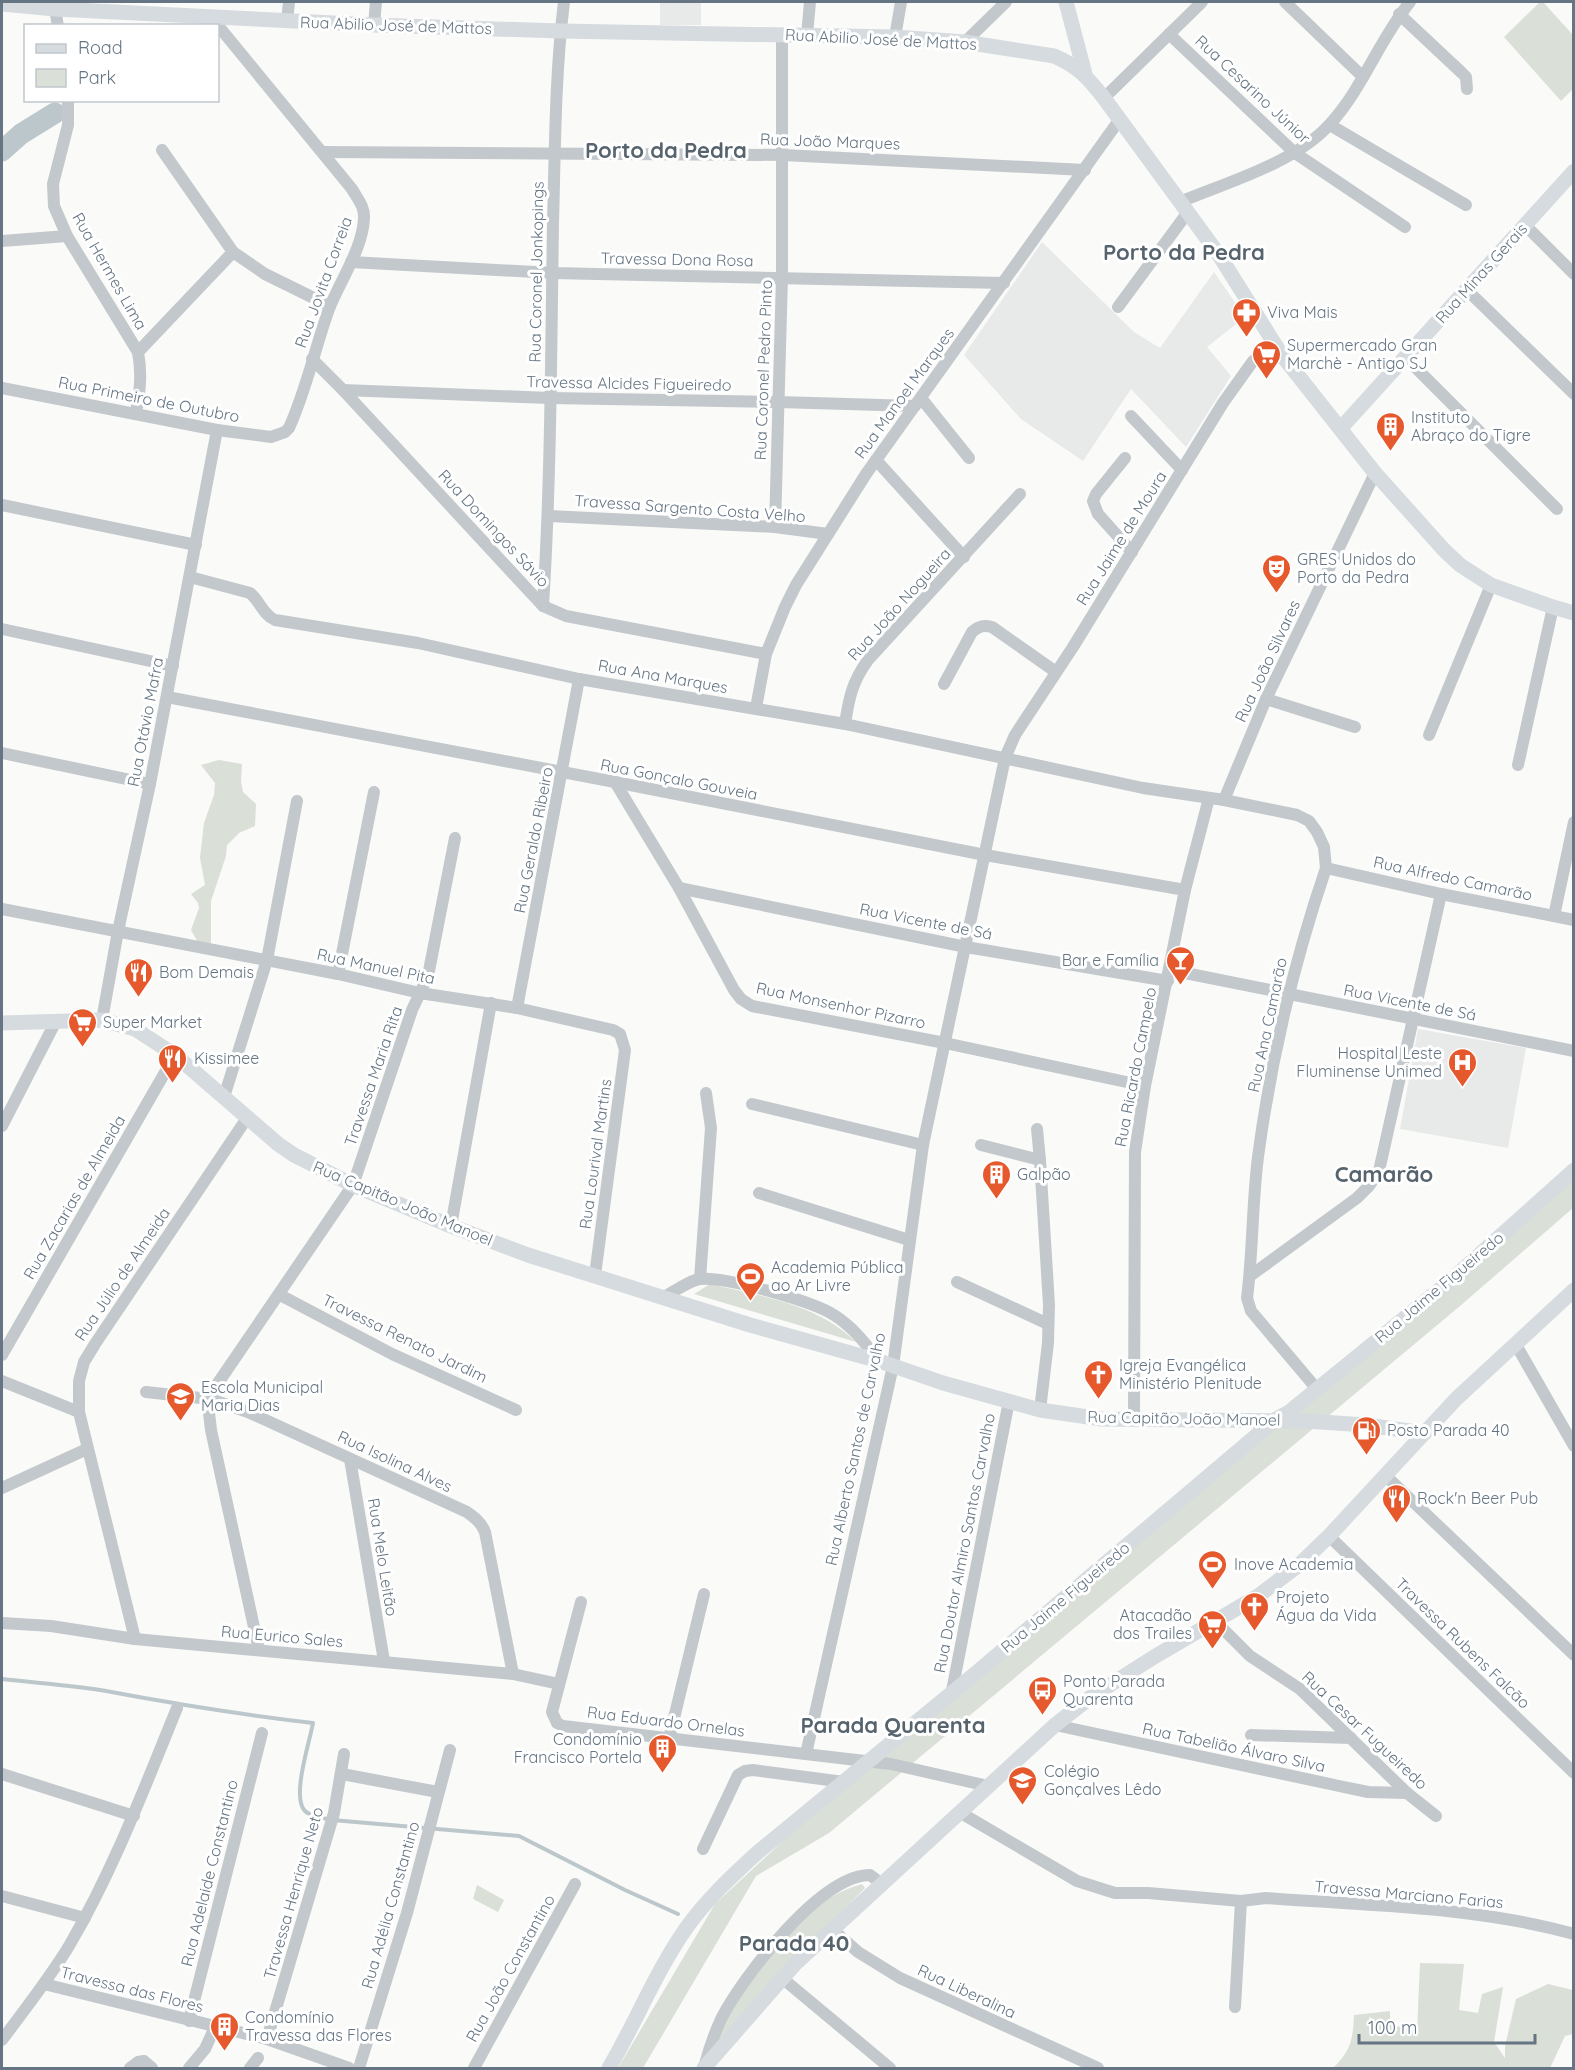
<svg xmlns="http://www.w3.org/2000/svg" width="1575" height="2070" font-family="Quicksand,sans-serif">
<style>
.built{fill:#e8e9e9}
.green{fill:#dadfd7}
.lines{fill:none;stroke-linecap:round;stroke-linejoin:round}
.stream{stroke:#bcc7cc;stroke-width:4}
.river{stroke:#bcc7cc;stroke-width:21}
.minor{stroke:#c3c8cc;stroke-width:12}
.major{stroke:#d6dbdf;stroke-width:15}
.labels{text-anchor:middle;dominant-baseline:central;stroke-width:6;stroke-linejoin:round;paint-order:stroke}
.street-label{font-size:16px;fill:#657583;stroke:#fff}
.poi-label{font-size:16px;fill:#657583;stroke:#fff;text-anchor:start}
.district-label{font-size:22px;font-weight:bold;fill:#57646e;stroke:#fff}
</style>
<rect width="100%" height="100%" fill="#fafaf8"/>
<g class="built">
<rect x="660" y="2" width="41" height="23"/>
<path d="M1042 242 1134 332 1160 348 1214 272 1245 317 1207 347 1231 376 1186 447 1131 389 1083 461 1021 419 964 355Z"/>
<path d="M1418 1029 1526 1048 1508 1148 1400 1129Z"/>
</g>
<g class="green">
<path d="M1540 2H1543L1573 35V89L1561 101 1504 37Z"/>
<path d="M219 760 242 764 241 782 243 792 256 804 255 826 239 833 227 845 226 856 211 901V942L210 944H199L191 930 199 908 198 903 191 894 205 885 200 858 204 823 214 795 215 783 201 765Z"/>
<path d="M1573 1173V1208L1460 1306 829 1833 756 1876 643 2068H618L715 1904 812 1814Z"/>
<path d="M710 1284C761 1296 818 1304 856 1342L694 1294Z"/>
<path d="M862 1884 865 1888 790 1964 716 2048C719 2040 720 2029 724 2022 729 2012 736 2003 742 1994 770 1950 808 1899 862 1884Z"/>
<path d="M477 1885 504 1900 498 1912 473 1899Z"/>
<path d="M1420 1963 1464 1964 1459 2010 1478 2013 1482 1994 1503 1987 1494 2042 1505 2058V2046L1516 1999 1548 1984 1573 1990V2034L1565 2036 1550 2068H1333C1351 2051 1353 2039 1354 2015L1390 2011V2024L1417 2032Z"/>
</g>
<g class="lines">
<path class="stream" d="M2 1679C36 1683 72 1685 106 1691 175 1704 244 1715 313 1723 310 1741 291 1797 305 1811 311 1817 324 1818 332 1820L519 1836 625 1890 678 1914"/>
<path class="river" d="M2 151 21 134 55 113"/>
<g class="minor">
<path d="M1285 2 1363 77"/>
<path d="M55 9 58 26"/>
<path d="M1399 14 1462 73 1466 77 1467 89"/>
<path d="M287 21 289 2"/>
<path d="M374 25 376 2"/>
<path d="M1169 34 1295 153 1405 227"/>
<path d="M807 35 810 2"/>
<path d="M895 37 901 2"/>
<path d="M965 42 1006 2"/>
<path d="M1104 98 1202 2"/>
<path d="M68 100V125L53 184 54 206 67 236 138 352C142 374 140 392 136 413"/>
<path d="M1330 125 1466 205"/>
<path d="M162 150 233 252 265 274 330 306"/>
<path d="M323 152 783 155 1085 170"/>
<path d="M1180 202C1228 182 1295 163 1330 124 1363 88 1379 40 1410 2"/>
<path d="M1525 225 1574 274"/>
<path d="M2 241 67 236"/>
<path d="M351 262 553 273 1004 283"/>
<path d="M1467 290 1574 394"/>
<path d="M1118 307 1188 212"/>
<path d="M138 352 233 252"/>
<path d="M1405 357 1557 509"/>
<path d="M312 359 343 390 543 606 566 616 766 654"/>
<path d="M2 388 217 430 271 437 285 432 289 428C306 391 315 348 329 309 340 281 363 248 364 218 365 207 357 198 352 189L211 17"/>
<path d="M343 390 550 398 778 402 915 406"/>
<path d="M921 398 969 458"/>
<path d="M1131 416 1182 470"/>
<path d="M1125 458 1096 494 1093 501 1098 514 1132 552"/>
<path d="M876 460 964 557"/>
<path d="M2 505 196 545"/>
<path d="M549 516 775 527 828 534"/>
<path d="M775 527 782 277V34"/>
<path d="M190 577 250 593C260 601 263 615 275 620L418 643 579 679 845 724 1143 788 1224 800 1297 815 1309 821 1317 832 1324 847 1326 868C1294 962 1271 1059 1258 1157 1252 1204 1253 1251 1247 1298L1251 1311 1316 1388"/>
<path d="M543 606C551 479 551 351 553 224 555 150 555 75 564 2"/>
<path d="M2 629 173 666"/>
<path d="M944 684 972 632C979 626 983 625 992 627L1056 672"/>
<path d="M167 697 615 782 985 855 1185 890"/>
<path d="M1266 699 1355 727"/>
<path d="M756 708 766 654 785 607 796 585 866 474 1120 119"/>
<path d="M845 724C849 698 852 682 868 660L1020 494"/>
<path d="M1429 735 1491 585"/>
<path d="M2 753 150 784"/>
<path d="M1518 765 1553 607"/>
<path d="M615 782 679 888 734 990 741 999 752 1006 945 1043 1145 1086"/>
<path d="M1224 800 1266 699 1375 473"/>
<path d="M1326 868 1441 894 1574 920"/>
<path d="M679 888 966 947 1168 981"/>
<path d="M2 909 338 974 420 993 517 1008 613 1030 620 1034 625 1050 595 1275"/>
<path d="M1554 916 1574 822"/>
<path d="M1170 970 1574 1051"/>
<path d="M338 974 374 792"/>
<path d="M517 1008 579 679"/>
<path d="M102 1020 118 931 150 784 217 430"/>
<path d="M224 1097 267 960 297 801"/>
<path d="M752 1104 923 1145"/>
<path d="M2 1126 56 1021"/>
<path d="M1037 1129 1040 1160"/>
<path d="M981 1145 1040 1160 1049 1305 1048 1343 1040 1410"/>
<path d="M759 1193 909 1240"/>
<path d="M451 1226 491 1003"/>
<path d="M1250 1276 1357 1198 1369 1186 1379 1171 1441 894"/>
<path d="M700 1279 711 1128 706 1093"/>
<path d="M957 1282 1048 1324"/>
<path d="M280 1295 392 1354 516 1410"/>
<path d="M664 1297C675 1291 690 1280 701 1279 727 1277 812 1301 834 1315 853 1327 865 1343 879 1361"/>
<path d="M1515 1343 1574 1446"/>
<path d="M2 1355 175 1055"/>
<path d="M2 1381 79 1412"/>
<path d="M146 1392 210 1399 248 1412 467 1512C475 1518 481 1522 485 1532L513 1674"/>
<path d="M1134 1419 1135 1152 1145 1086 1185 890 1209 798"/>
<path d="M350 1459 384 1661"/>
<path d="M1385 1475 1574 1655"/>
<path d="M2 1488 87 1449"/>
<path d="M1329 1536 1574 1773"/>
<path d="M581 1602 552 1712 557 1723 563 1726 891 1764 988 1786"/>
<path d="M1216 1622 1250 1656 1300 1689 1407 1793 1436 1816"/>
<path d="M2 1623 51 1626 135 1639 513 1674 559 1684"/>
<path d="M135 1639 79 1412V1381L84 1362 95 1344 247 1118"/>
<path d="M259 1650 211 1430 209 1413 210 1399 216 1386 353 1185 412 1010 428 976 455 838"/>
<path d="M952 1691 1009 1401"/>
<path d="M1055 1725 1339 1786 1368 1792 1407 1793"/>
<path d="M1251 1735 1351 1738"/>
<path d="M669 1739 704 1594"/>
<path d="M806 1754 893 1366 923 1145 1005 758 1015 735 1073 647 1223 403 1253 361 1275 345"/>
<path d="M2 1774 134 1816"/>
<path d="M342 1774 438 1792"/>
<path d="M961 1813 1077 1881 1115 1893H1148L1241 1901 1266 1898C1369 1906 1474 1906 1574 1934"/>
<path d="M703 1849 738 1775 745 1771 753 1770 844 1782"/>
<path d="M2 1896 85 1918"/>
<path d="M832 1929 858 1952 900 1978 1098 2068"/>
<path d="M782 1978 890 2068"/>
<path d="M44 1984 267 2039 349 2068"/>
<path d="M1235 2007 1241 1901"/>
<path d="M189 2021 262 1733"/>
<path d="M267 2039 334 1813 344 1754"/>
<path d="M2 2040C25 2009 49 1979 69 1946 113 1871 144 1789 177 1708"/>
<path d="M705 2064C709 2049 715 2032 722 2017 744 1976 820 1875 870 1875L882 1884"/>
<path d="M130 2068 138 2062 144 2061 152 2068"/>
<path d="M189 2068 205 2049 215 2027"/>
<path d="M250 2068 258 2058"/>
<path d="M359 2068 407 1913 450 1750"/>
<path d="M474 2068 575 1884"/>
</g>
<g class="major">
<path d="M1066 2 1085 74"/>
<path d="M2 4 55 9 374 25 560 31 895 37 965 42 1054 56C1078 66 1088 78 1104 98L1219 255 1281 354 1375 473 1444 550 1460 565 1491 585 1553 607 1574 613"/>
<path d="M1341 428 1574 171"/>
<path d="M2 1023 102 1020 135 1029 175 1055 278 1144 294 1155 353 1185 451 1226 528 1255 750 1325 879 1361 943 1383 1040 1410 1102 1419 1305 1421 1366 1425 1424 1433"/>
<path d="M609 2068C636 2022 656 1971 687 1927 707 1899 732 1876 757 1853L976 1673 1276 1419 1289 1412 1450 1281 1574 1170"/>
<path d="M704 2068 795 1964 1055 1725 1091 1697 1154 1657 1258 1596 1299 1565 1329 1536 1456 1399 1574 1290"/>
</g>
</g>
<defs>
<symbol id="pharmacy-pin" viewBox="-11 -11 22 30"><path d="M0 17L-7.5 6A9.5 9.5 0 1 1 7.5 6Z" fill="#e5592d" stroke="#fff"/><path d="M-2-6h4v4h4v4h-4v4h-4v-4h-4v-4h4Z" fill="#fff"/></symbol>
<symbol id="supermarket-pin" viewBox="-11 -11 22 30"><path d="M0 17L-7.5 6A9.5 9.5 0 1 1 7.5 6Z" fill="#e5592d" stroke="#fff"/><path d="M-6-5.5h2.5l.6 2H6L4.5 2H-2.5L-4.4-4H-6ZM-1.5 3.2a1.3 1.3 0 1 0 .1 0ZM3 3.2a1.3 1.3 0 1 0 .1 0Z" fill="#fff"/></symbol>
<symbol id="building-pin" viewBox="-11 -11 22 30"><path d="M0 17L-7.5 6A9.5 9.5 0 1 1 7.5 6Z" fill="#e5592d" stroke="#fff"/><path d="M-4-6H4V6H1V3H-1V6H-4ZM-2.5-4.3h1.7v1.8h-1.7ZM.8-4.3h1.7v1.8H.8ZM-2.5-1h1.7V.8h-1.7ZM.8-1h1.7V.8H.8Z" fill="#fff"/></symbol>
<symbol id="theatre-pin" viewBox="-11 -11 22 30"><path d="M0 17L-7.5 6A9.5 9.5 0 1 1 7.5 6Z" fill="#e5592d" stroke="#fff"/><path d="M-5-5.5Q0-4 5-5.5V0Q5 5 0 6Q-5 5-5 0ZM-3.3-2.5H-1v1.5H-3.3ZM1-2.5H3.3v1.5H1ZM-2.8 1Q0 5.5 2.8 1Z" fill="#fff"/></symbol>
<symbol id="bar-pin" viewBox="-11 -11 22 30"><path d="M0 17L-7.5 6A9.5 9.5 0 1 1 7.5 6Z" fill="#e5592d" stroke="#fff"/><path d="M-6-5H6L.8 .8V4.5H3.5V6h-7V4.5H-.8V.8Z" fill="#fff"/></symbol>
<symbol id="restaurant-pin" viewBox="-11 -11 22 30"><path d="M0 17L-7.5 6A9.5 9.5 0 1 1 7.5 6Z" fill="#e5592d" stroke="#fff"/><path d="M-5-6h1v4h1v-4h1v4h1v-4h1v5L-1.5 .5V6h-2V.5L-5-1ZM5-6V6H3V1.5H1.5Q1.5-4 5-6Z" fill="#fff"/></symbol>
<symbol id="hospital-pin" viewBox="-11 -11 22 30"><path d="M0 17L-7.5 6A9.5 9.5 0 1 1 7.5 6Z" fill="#e5592d" stroke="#fff"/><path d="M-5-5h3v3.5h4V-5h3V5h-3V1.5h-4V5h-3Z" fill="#fff"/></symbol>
<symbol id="stadium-pin" viewBox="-11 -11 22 30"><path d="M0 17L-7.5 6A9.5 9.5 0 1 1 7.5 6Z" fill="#e5592d" stroke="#fff"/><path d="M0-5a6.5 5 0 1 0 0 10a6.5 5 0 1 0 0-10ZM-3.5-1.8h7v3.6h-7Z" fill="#fff"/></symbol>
<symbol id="church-pin" viewBox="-11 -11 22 30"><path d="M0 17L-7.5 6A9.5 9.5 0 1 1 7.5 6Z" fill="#e5592d" stroke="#fff"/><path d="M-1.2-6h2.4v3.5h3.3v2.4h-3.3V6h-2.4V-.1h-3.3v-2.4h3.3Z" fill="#fff"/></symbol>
<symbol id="school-pin" viewBox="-11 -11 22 30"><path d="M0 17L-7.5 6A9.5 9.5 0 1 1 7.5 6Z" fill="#e5592d" stroke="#fff"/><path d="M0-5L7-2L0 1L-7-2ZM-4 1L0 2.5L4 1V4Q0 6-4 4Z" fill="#fff"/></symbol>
<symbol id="fuel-pin" viewBox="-11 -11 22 30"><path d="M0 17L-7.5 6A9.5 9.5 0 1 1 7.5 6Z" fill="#e5592d" stroke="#fff"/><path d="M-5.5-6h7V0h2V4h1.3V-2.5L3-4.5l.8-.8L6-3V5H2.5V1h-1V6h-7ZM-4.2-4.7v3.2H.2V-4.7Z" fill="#fff"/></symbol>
<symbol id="bus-pin" viewBox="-11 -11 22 30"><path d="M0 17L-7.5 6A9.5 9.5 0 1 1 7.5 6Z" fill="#e5592d" stroke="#fff"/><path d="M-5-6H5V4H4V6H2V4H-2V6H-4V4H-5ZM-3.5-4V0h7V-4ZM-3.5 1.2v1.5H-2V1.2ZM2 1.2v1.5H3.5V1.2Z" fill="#fff"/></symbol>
</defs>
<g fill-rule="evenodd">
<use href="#pharmacy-pin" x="1230" y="296" width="33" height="45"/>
<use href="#supermarket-pin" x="1250" y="338" width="33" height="45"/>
<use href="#building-pin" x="1374" y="410" width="33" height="45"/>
<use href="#theatre-pin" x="1260" y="552" width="33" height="45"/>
<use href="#bar-pin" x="1164" y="944" width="33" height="45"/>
<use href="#restaurant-pin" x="122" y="956" width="33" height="45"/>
<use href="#supermarket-pin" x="66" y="1006" width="33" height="45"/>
<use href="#restaurant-pin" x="156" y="1042" width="33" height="45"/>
<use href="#hospital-pin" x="1446" y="1046" width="33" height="45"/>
<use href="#building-pin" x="980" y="1158" width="33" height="45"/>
<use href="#stadium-pin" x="734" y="1260" width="33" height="45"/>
<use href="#church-pin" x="1082" y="1358" width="33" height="45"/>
<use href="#school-pin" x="164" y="1380" width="33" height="45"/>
<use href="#fuel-pin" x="1350" y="1414" width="33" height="45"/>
<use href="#restaurant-pin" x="1380" y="1482" width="33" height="45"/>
<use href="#stadium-pin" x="1196" y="1548" width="33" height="45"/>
<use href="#church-pin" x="1238" y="1590" width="33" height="45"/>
<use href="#supermarket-pin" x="1196" y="1608" width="33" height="45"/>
<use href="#bus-pin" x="1026" y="1674" width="33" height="45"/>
<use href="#building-pin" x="646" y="1732" width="33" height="45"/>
<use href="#school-pin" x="1006" y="1764" width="33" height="45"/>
<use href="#building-pin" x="208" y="2010" width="33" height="45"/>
</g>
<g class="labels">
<g class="street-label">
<text transform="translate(396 25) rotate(2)">Rua Abilio José de Mattos</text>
<text transform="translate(881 39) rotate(3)">Rua Abilio José de Mattos</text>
<text transform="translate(1253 89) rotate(43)">Rua Cesarino Júnior</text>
<text transform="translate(830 141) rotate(2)">Rua João Marques</text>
<text transform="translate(677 259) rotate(1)">Travessa Dona Rosa</text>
<text transform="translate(110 271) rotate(60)">Rua Hermes Lima</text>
<text transform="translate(536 272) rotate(-89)">Rua Coronel Jonkopings</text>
<text transform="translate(1481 273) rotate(-48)">Rua Minas Gerais</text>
<text transform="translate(323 282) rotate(-70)">Rua Jovita Correia</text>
<text transform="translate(763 370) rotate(-88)">Rua Coronel Pedro Pinto</text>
<text transform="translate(629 383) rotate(1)">Travessa Alcides Figueiredo</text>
<text transform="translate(904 393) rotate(-54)">Rua Manoel Marques</text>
<text transform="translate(149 399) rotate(11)">Rua Primeiro de Outubro</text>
<text transform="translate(690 508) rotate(4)">Travessa Sargento Costa Velho</text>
<text transform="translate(494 528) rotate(47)">Rua Domingos Sávio</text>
<text transform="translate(1121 538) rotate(-58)">Rua Jaime de Moura</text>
<text transform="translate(899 604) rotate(-48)">Rua João Nogueira</text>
<text transform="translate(1267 661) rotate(-65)">Rua João Silvares</text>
<text transform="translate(663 676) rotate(10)">Rua Ana Marques</text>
<text transform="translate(145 722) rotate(-79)">Rua Otávio Mafra</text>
<text transform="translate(679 779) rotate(11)">Rua Gonçalo Gouveia</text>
<text transform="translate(533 840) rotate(-79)">Rua Geraldo Ribeiro</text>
<text transform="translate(1453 878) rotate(12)">Rua Alfredo Camarão</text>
<text transform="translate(926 921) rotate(11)">Rua Vicente de Sá</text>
<text transform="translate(376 966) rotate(12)">Rua Manuel Pita</text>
<text transform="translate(1410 1002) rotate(11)">Rua Vicente de Sá</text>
<text transform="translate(841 1005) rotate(12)">Rua Monsenhor Pizarro</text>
<text transform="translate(1267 1025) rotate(-78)">Rua Ana Camarão</text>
<text transform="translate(1135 1067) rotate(-79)">Rua Ricardo Campelo</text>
<text transform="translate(373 1076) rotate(-71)">Travessa Maria Rita</text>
<text transform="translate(595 1154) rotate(-82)">Rua Lourival Martins</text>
<text transform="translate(74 1197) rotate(-60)">Rua Zacarias de Almeida</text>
<text transform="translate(403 1203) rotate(23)">Rua Capitão João Manoel</text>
<text transform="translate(122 1274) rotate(-56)">Rua Júlio de Almeida</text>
<text transform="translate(1439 1287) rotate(-40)">Rua Jaime Figueiredo</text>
<text transform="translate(405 1338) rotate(26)">Travessa Renato Jardim</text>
<text transform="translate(1184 1418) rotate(1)">Rua Capitão João Manoel</text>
<text transform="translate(855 1449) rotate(-78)">Rua Alberto Santos de Carvalho</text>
<text transform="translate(395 1461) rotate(25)">Rua Isolina Alves</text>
<text transform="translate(964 1543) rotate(-79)">Rua Doutor Almiro Santos Carvalho</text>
<text transform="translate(383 1557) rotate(81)">Rua Melo Leitão</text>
<text transform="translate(1065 1597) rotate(-40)">Rua Jaime Figueiredo</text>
<text transform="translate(282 1636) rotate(5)">Rua Eurico Sales</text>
<text transform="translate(1463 1643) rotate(44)">Travessa Rubens Falcão</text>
<text transform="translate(666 1721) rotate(7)">Rua Eduardo Ornelas</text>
<text transform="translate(1365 1730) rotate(43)">Rua Cesar Fugueiredo</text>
<text transform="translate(1234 1747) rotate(12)">Rua Tabelião Álvaro Silva</text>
<text transform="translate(209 1873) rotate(-76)">Rua Adelaide Constantino</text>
<text transform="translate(293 1893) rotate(-74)">Travessa Henrique Neto</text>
<text transform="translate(1409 1894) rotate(5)">Travessa Marciano Farias</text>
<text transform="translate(390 1905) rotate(-74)">Rua Adélia Constantino</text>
<text transform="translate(510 1968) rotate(-61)">Rua João Constantino</text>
<text transform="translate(132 1989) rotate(14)">Travessa das Flores</text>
<text transform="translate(967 1991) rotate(25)">Rua Liberalina</text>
</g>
<g class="poi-label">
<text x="1267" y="312">Viva Mais</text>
<text x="1287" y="345">Supermercado Gran<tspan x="1287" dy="18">Marchè - Antigo SJ</tspan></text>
<text x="1411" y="417">Instituto<tspan x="1411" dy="18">Abraço do Tigre</tspan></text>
<text x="1297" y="559">GRES Unidos do<tspan x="1297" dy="18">Porto da Pedra</tspan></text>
<text x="1159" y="960" text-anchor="end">Bar e Família</text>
<text x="159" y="972">Bom Demais</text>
<text x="103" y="1022">Super Market</text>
<text x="1442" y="1053" text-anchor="end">Hospital Leste<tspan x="1442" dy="18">Fluminense Unimed</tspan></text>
<text x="194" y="1058">Kissimee</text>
<text x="1017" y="1174">Galpão</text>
<text x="771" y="1267">Academia Pública<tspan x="771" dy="18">ao Ar Livre</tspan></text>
<text x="1119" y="1365">Igreja Evangélica<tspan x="1119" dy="18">Ministério Plenitude</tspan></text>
<text x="201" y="1387">Escola Municipal<tspan x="201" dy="18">Maria Dias</tspan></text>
<text x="1387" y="1430">Posto Parada 40</text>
<text x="1417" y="1498">Rock'n Beer Pub</text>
<text x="1234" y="1564">Inove Academia</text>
<text x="1276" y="1597">Projeto<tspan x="1276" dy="18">Água da Vida</tspan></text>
<text x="1192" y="1615" text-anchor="end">Atacadão<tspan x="1192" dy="18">dos Trailes</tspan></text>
<text x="1063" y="1681">Ponto Parada<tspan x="1063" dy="18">Quarenta</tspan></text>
<text x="642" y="1739" text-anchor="end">Condomínio<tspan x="642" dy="18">Francisco Portela</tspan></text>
<text x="1044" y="1771">Colégio<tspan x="1044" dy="18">Gonçalves Lêdo</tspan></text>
<text x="245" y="2017">Condomínio<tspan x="245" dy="18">Travessa das Flores</tspan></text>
</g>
<g class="district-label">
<text x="666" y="150">Porto da Pedra</text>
<text x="1184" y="252">Porto da Pedra</text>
<text x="1384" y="1174">Camarão</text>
<text x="893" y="1725">Parada Quarenta</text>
<text x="794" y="1943">Parada 40</text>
</g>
</g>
<rect width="1575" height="2070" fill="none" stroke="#657583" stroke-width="6"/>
<rect x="24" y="24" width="195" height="78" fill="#ffffff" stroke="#c1c8cd" stroke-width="1.5"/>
<rect x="36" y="44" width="30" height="9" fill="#d6dbdf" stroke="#c1c8cd" stroke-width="1.5"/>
<text x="78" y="54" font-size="18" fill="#657583">Road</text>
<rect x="36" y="69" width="30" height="18" fill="#dadfd7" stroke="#c1c8cd" stroke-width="1.5"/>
<text x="78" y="84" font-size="18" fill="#657583">Park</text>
<path d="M1359 2034v9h176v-9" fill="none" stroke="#657583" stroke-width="3"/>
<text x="1368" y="2034" font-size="18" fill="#657583" stroke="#ffffff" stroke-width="4.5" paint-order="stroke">100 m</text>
</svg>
